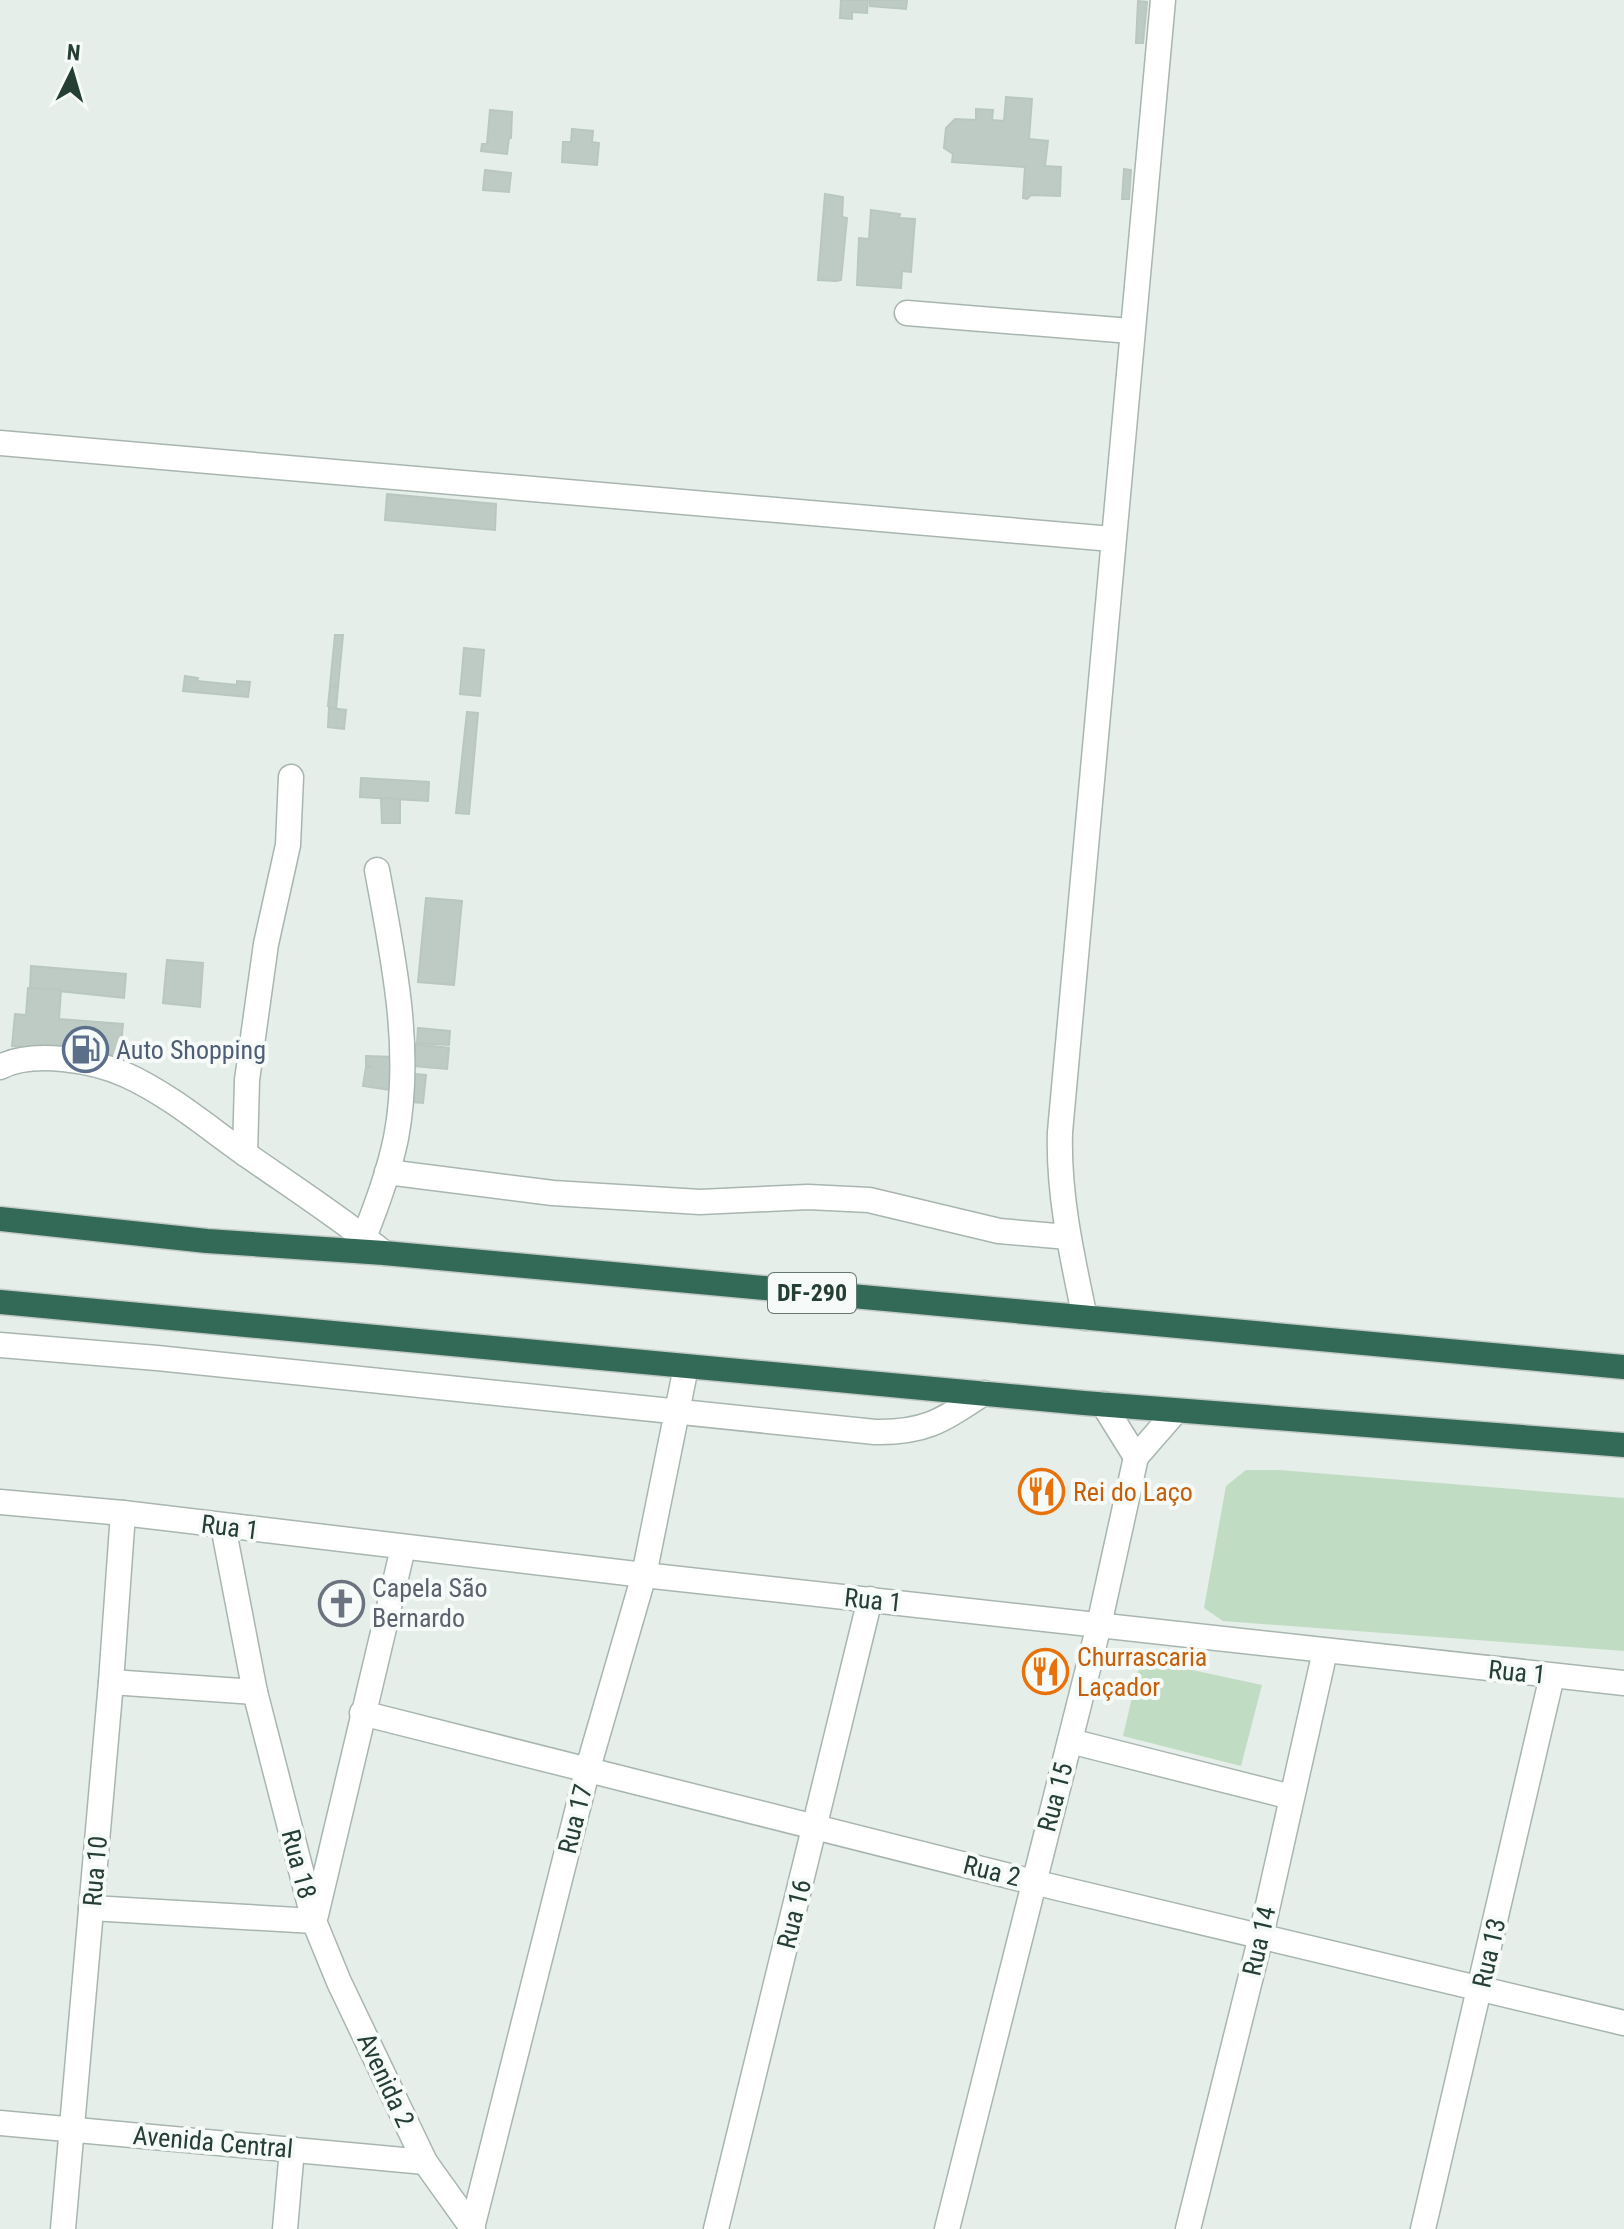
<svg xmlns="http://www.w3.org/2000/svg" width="1624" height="2229" font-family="'Roboto Condensed',sans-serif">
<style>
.green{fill:#c0ddc4}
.building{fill:#becbc5;stroke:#b8c7bf;stroke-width:2}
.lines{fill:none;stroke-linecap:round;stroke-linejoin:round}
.minor-casing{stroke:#a8b6af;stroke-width:27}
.highway-casing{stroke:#c2c9c6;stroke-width:27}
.minor{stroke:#fff;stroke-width:24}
.highway{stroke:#336a57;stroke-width:24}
.labels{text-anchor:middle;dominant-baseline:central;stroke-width:8;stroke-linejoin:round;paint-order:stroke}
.shield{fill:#f6faf8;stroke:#647770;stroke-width:2}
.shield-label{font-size:24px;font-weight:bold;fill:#253f35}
.service-label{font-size:26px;fill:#4e5e75;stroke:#f6faf8;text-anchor:start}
.food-label{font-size:26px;fill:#c56008;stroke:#f6faf8;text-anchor:start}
.street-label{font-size:26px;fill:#253f35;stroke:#f6faf8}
.worship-label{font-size:26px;fill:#5b616d;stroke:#f6faf8;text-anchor:start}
</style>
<rect width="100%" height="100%" fill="#e5eee9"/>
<g class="green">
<path d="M1246 1470H1279L1624 1498V1651L1223 1621 1204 1608 1226 1486Z"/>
<path d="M1141 1659 1262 1685 1241 1766 1123 1736Z"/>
</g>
<g class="building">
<path d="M841 0H868L867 13 852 12V19L840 18Z"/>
<path d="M870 0H907L906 9 870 6Z"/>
<path d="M1138 1 1147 2 1143 43H1136Z"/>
<path d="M1006 97 1032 99 1029 139 1048 141 1045 166 1061 167 1060 196 1031 195 1027 199 1023 198 1025 167 952 162 953 154 944 148 946 128 955 119 976 120V109L993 110 992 120 1004 121Z"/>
<path d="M490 110 512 112 511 138H509L507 154 481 151 482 144H487Z"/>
<path d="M572 129 593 131 592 142 599 143 597 165 562 162 563 142H571Z"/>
<path d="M1124 169 1131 170 1129 199H1122Z"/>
<path d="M485 170 511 173 509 192 483 190Z"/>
<path d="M825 194 843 197 842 217 847 218 841 280 836 281 818 280Z"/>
<path d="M871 210 900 214 899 218 915 219 911 272 902 271 901 288 857 285 859 238 869 239Z"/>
<path d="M387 494 496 504 495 530 385 520Z"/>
<path d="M335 635H343L338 687 330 686Z"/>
<path d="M464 648 484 650 480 696 460 694Z"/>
<path d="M185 676 198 678 197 681 237 685V681L250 682 248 697 183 691Z"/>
<path d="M330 686 338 687 336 709 328 706Z"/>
<path d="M329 708 346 710 344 729 328 727Z"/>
<path d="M467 712 478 713 469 814 456 813Z"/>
<path d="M361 778 429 782 428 801 360 797Z"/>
<path d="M381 798 400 799V823H382Z"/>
<path d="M426 898 462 901 454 985 418 982Z"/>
<path d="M167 960 203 963 200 1007 163 1003Z"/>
<path d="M31 966 126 974 124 998 30 988Z"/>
<path d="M28 988 61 990 59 1019 123 1024 120 1055 12 1046 15 1014 26 1015Z"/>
<path d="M418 1028 450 1031 449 1045 417 1043Z"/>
<path d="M415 1044 449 1048 447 1069 414 1066Z"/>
<path d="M366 1056 394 1057 391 1090 363 1086 366 1067H372L366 1066Z"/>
<path d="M414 1074 426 1075 423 1103 411 1102Z"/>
</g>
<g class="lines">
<defs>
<g id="minor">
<path d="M907 313 1131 331"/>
<path d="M0 443 1112 539"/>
<path d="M0 1067C33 1050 93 1060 126 1075 168 1094 206 1126 244 1153 291 1186 339 1217 384 1253"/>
<path d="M245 1154 247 1080 266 944 288 845 291 777"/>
<path d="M387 1172 553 1193 700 1202 808 1197 869 1200 999 1231 1068 1237"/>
<path d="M364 1237C377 1205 389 1172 396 1138 413 1048 393 957 377 870"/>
<path d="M1085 1318C1072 1256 1058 1195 1060 1132L1163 0"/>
<path d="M0 1345 157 1358 875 1432C926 1433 943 1420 984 1393"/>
<path d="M1103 1404 1136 1457 1176 1411"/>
<path d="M0 1502 123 1513 644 1575 1624 1683"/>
<path d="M223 1526 255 1692 314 1921 339 1982 425 2162 473 2229"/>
<path d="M111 1682 255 1692"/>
<path d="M362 1713 1033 1882 1624 2023"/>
<path d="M1070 1741 1291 1797"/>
<path d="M91 1908 314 1921"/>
<path d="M316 1915 403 1548"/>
<path d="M0 2123 425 2162"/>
<path d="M472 2228 588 1768 644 1575 686 1367"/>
<path d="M63 2229 111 1682 123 1513"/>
<path d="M285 2229 292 2149"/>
<path d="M716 2229 870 1599"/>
<path d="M947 2229 1099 1625 1136 1457"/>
<path d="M1188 2229 1261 1936 1325 1651"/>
<path d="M1423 2229 1552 1676"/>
</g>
<g id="highway">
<path d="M0 1219 207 1241 384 1253 1624 1367"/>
<path d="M0 1302 1084 1403 1624 1445"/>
</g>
</defs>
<use href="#minor" class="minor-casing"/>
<use href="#highway" class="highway-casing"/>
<use href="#minor" class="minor"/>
<use href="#highway" class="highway"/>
</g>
<defs>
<symbol id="fuel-ring" viewBox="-11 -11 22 22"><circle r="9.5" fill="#f6faf8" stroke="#5c6f8a" stroke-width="1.5"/><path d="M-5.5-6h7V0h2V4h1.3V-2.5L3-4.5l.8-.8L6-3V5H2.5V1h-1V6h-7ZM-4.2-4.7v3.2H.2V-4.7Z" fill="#5c6f8a"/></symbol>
<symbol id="restaurant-ring" viewBox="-11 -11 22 22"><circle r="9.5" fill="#f6faf8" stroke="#e8710a" stroke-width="1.5"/><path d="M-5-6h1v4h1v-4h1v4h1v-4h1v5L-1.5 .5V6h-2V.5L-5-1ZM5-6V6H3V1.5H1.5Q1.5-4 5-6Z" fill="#e8710a"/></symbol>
<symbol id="church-ring" viewBox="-11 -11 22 22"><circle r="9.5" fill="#f6faf8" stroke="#6b7280" stroke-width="1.5"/><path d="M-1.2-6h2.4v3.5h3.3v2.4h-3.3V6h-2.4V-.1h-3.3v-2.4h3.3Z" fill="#6b7280"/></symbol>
</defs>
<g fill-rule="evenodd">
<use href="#fuel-ring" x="60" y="1024" width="51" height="51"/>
<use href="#restaurant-ring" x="1016" y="1466" width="51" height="51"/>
<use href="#church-ring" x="316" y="1578" width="51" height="51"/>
<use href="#restaurant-ring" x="1020" y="1646" width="51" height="51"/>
</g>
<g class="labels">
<rect class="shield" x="768" y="1273" width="88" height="40" rx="6"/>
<g class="shield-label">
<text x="812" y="1293">DF-290</text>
</g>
<g class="service-label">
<text x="116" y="1050">Auto Shopping</text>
</g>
<g class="food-label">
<text x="1073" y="1492">Rei do Laço</text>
<text x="1077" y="1657">Churrascaria<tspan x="1077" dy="30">Laçador</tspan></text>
</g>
<g class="street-label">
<text transform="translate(230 1527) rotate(7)">Rua 1</text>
<text transform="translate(873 1600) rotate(6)">Rua 1</text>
<text transform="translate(1517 1672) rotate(6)">Rua 1</text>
<text transform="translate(1055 1797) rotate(-75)">Rua 15</text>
<text transform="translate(575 1819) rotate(-76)">Rua 17</text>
<text transform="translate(299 1864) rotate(75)">Rua 18</text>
<text transform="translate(95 1871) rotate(-85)">Rua 10</text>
<text transform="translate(992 1871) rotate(14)">Rua 2</text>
<text transform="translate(794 1914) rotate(-76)">Rua 16</text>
<text transform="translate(1259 1941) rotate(-77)">Rua 14</text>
<text transform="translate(1489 1953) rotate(-77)">Rua 13</text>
<text transform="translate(386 2080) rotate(65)">Avenida 2</text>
<text transform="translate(213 2142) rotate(5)">Avenida Central</text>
</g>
<g class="worship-label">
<text x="372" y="1588">Capela São<tspan x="372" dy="30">Bernardo</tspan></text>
</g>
</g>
<g transform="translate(72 72) rotate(5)" stroke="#f6faf8" stroke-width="6" paint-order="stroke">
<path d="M0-6L14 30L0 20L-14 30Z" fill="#253f35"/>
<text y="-12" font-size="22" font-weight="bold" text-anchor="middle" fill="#253f35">N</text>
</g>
</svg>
